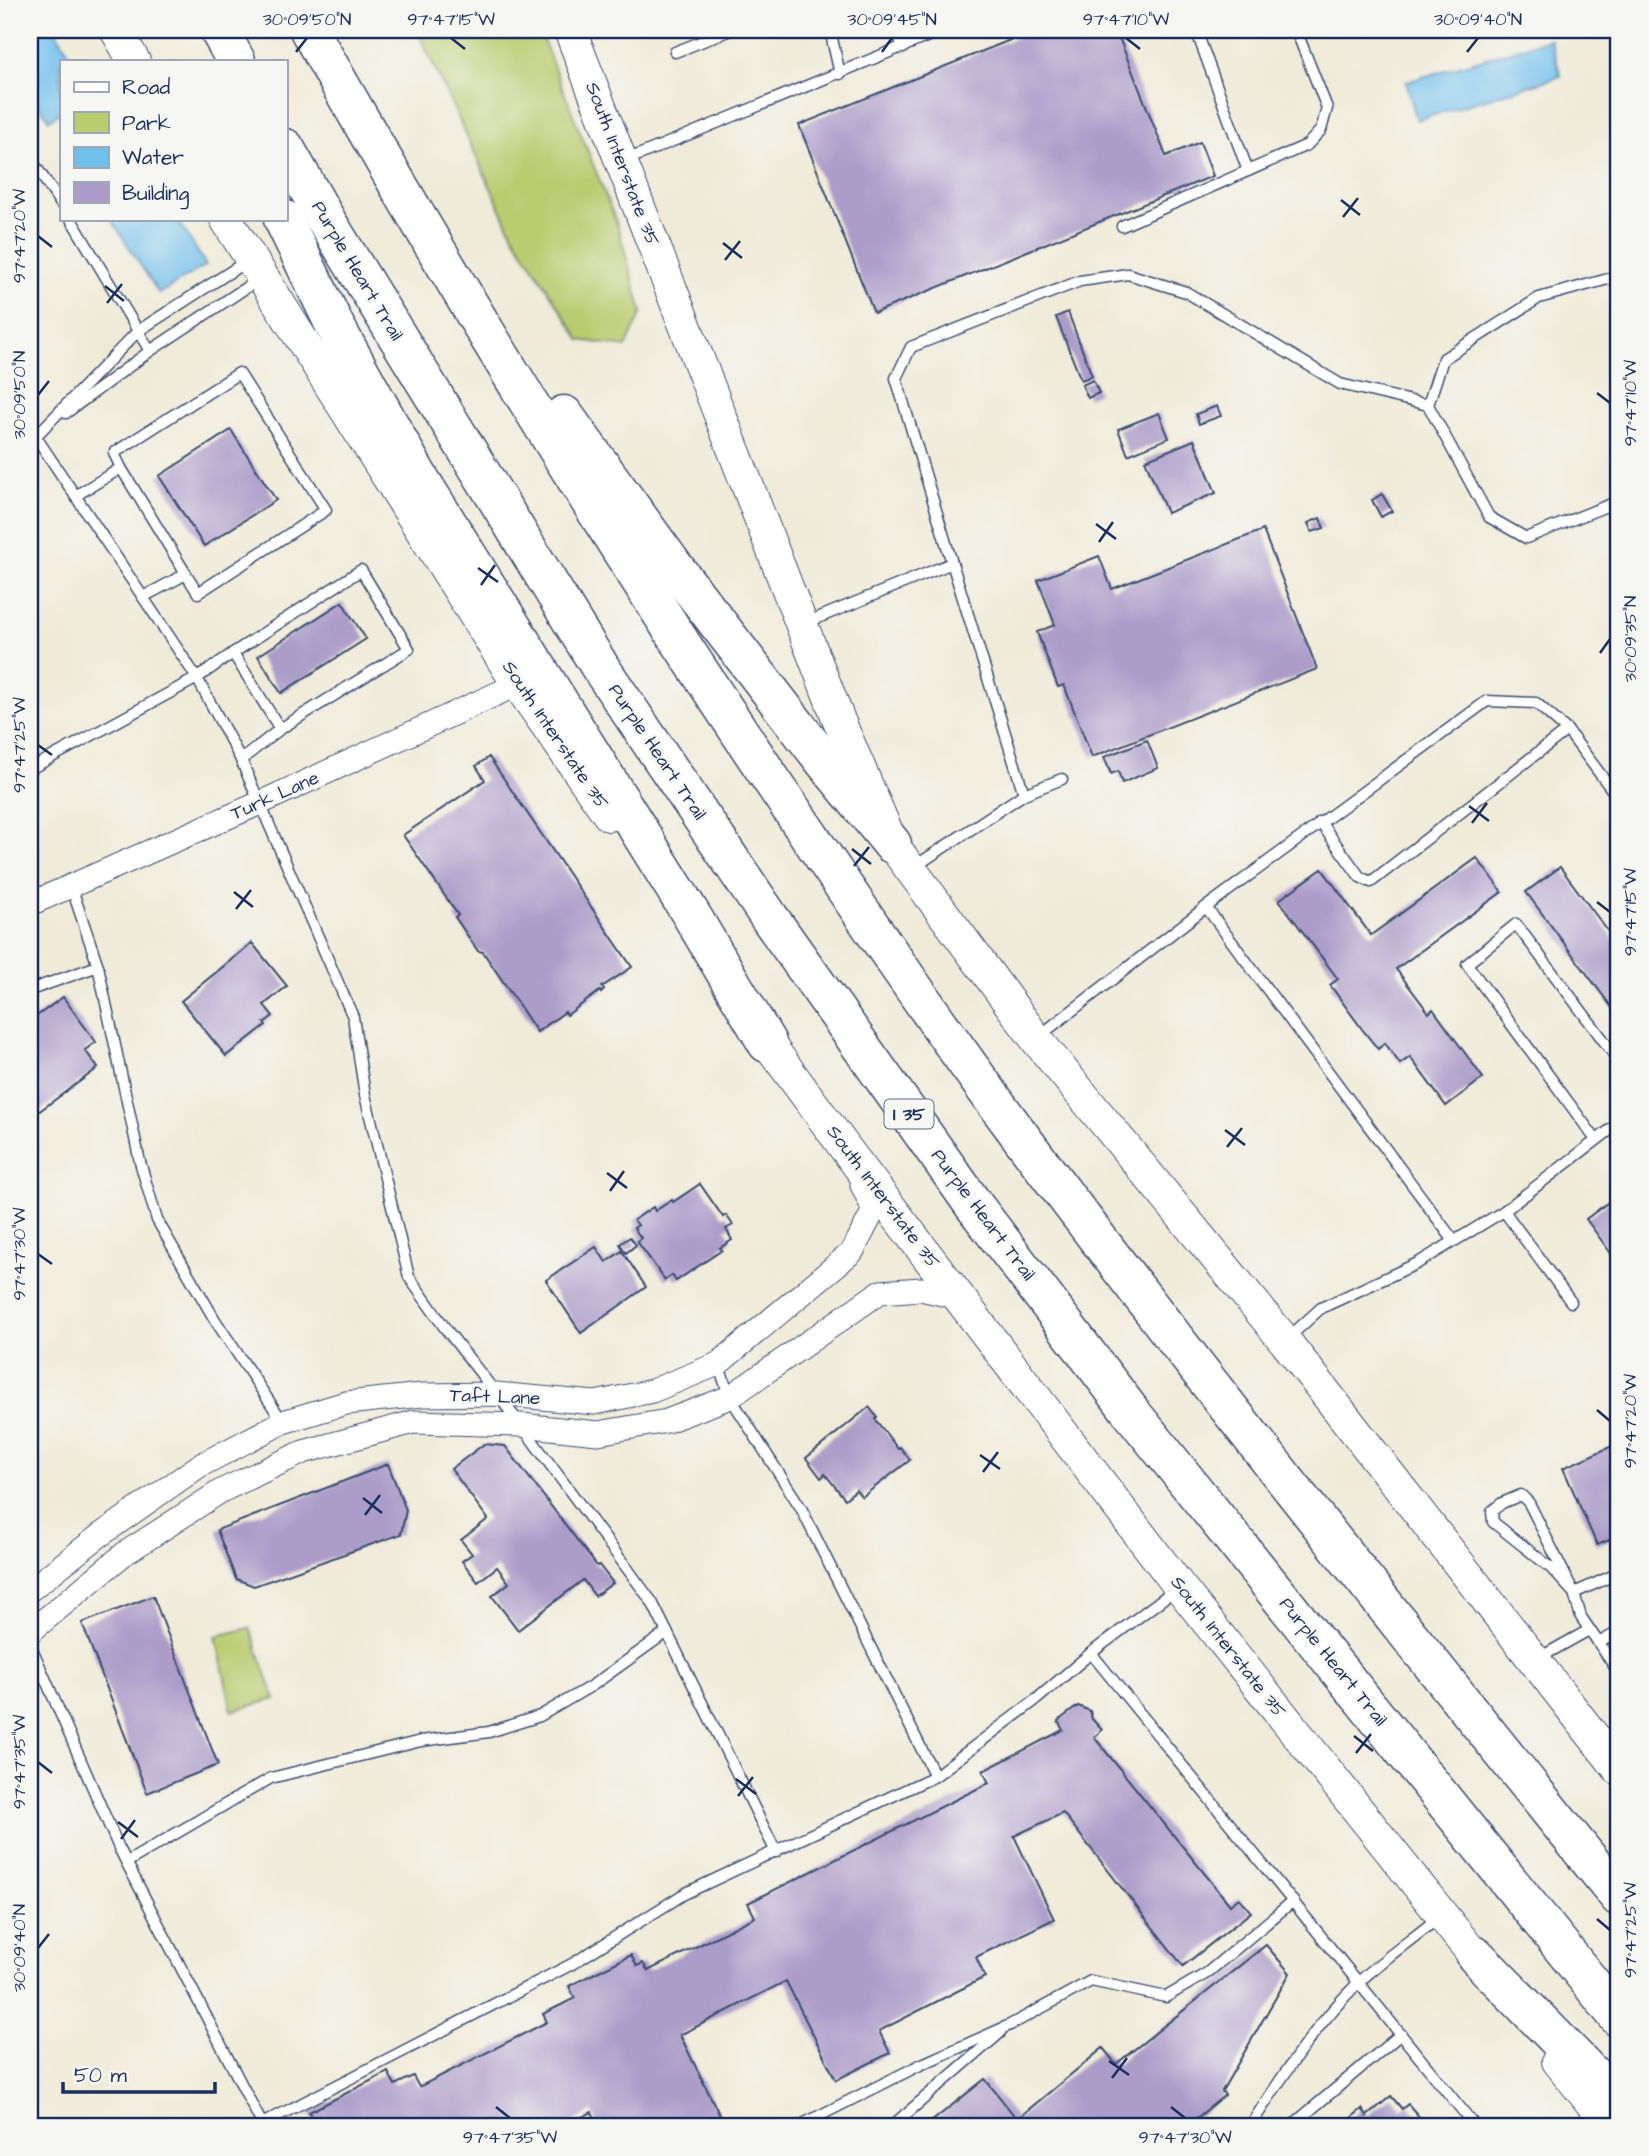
<svg xmlns="http://www.w3.org/2000/svg" width="1649" height="2156" font-family="'Architects Daughter',sans-serif">
<style>
.green{fill:#b9cc70;stroke:#6a7e67;stroke-width:2}
.water{fill:#71c0ec;stroke:#4678a5;stroke-width:2}
.building{fill:#ac9cc9}
.lines{fill:none;stroke-linecap:round;stroke-linejoin:round}
.service-casing{stroke:#3b4b70;stroke-width:13}
.minor-casing{stroke:#3b4b70;stroke-width:25}
.secondary-casing{stroke:#3b4b70;stroke-width:34}
.motorway-casing{stroke:#3b4b70;stroke-width:41}
.service{stroke:#fff;stroke-width:10}
.minor{stroke:#fff;stroke-width:23}
.secondary{stroke:#fff;stroke-width:32}
.motorway{stroke:#fff;stroke-width:38}
.ticks{fill:none;stroke:#1b2f5e;stroke-width:2.5}
.labels{text-anchor:middle;dominant-baseline:central;stroke-width:5;stroke-linejoin:round;paint-order:stroke}
.shield{fill:#f6f6f2;stroke:#5d6b8a;stroke-width:2}
.shield-label{font-size:18px;font-weight:bold;fill:#1b2f5e}
.street-label{font-size:19px;fill:#1b2f5e;stroke:#f6f6f2}
.neatline{fill:none;stroke:#1b2f5e;stroke-width:2.5}
.ticks-label{font-size:18px;text-anchor:middle;fill:#1b2f5e}
</style>
<rect width="100%" height="100%" fill="#f6f6f2"/>
<filter id="ink" filterUnits="userSpaceOnUse"><feTurbulence type="fractalNoise" baseFrequency=".0143" numOctaves="2"/><feDisplacementMap in="SourceGraphic" scale="14" xChannelSelector="R" yChannelSelector="G"/><feConvolveMatrix kernelMatrix="1 2 1 2 8 2 1 2 1" color-interpolation-filters="sRGB"/></filter>
<filter id="wash" filterUnits="userSpaceOnUse"><feTurbulence type="fractalNoise" baseFrequency=".00686" numOctaves="4" result="noise"/><feDisplacementMap in="SourceGraphic" scale="28" xChannelSelector="R" yChannelSelector="G"/><feGaussianBlur stdDeviation="1.57" result="paint"/><feColorMatrix in="noise" values="0 0 0 0 0 0 0 0 0 0 0 0 0 0 0 0 0 1.4 0 .05"/><feComposite in="paint" operator="in"/></filter>
<g filter="url(#wash)">
<rect width="100%" height="100%" fill="#f0ebd9"/>
<g class="green">
<path d="M417 30H539L617 224 642 312 626 347 580 340 513 235Z"/>
<path d="M250 1628 275 1699 232 1711 216 1636Z"/>
</g>
<g class="water">
<path d="M30 30H55L74 61H61V112L49 120 30 90Z"/>
<path d="M1550 39 1561 76 1417 120 1406 82Z"/>
<path d="M111 219H177L206 265 159 294Z"/>
</g>
<g id="blocks">
<g class="building">
<path d="M1035 30H1116L1166 156 1200 142 1213 176 874 313 799 125Z"/>
<path d="M1068 312 1092 376 1081 380 1056 317Z"/>
<path d="M1093 380 1099 393 1088 398 1082 385Z"/>
<path d="M1217 406 1221 416 1199 424 1196 414Z"/>
<path d="M1159 413 1169 438 1128 455 1118 429Z"/>
<path d="M231 430 276 500 204 546 159 476Z"/>
<path d="M1194 440 1216 493 1167 513 1145 460Z"/>
<path d="M1382 494 1392 511 1381 517 1372 500Z"/>
<path d="M1320 518 1324 528 1312 532 1308 523Z"/>
<path d="M1263 530 1317 669 1092 757 1064 685 1058 687 1037 632 1055 625 1038 580 1099 556 1112 589Z"/>
<path d="M342 602 366 639 281 693 258 656Z"/>
<path d="M1147 740 1158 768 1122 783 1118 771 1111 774 1104 757Z"/>
<path d="M489 757 632 967 602 987 604 990 601 993 600 991 567 1015 565 1012 537 1032 483 952 478 951 455 917 458 915 403 835 485 780 476 766Z"/>
<path d="M1477 858 1502 892 1396 969 1429 1013 1433 1009 1483 1078 1446 1106 1410 1057 1400 1064 1385 1043 1378 1049 1362 1029 1330 985 1338 979 1279 900 1322 869 1371 935Z"/>
<path d="M1560 867 1619 946V1017L1526 892Z"/>
<path d="M252 943 287 986 264 1005 273 1016 264 1023 266 1025 226 1056 181 1001Z"/>
<path d="M63 997 96 1042 85 1050 98 1068 30 1118V1021Z"/>
<path d="M700 1184 723 1217 726 1215 733 1225 726 1229 732 1240 720 1248 722 1250 676 1281 672 1275 665 1280 637 1241 641 1238 634 1228 638 1225 634 1220 653 1207 655 1211 672 1200 673 1202Z"/>
<path d="M1619 1194V1255L1615 1259 1586 1219Z"/>
<path d="M630 1237 636 1245 626 1253 620 1244Z"/>
<path d="M596 1247 606 1262 622 1251 646 1287 581 1333 546 1280Z"/>
<path d="M869 1407 877 1417 875 1419 898 1449 900 1447 910 1460 862 1497 856 1490 845 1499 825 1474 821 1478 806 1458Z"/>
<path d="M1619 1443V1536L1597 1545 1563 1468Z"/>
<path d="M484 1444 505 1446 597 1566 599 1565 613 1583 595 1596 583 1580 518 1630 492 1596 509 1583 497 1567 478 1582 462 1561 472 1554 461 1540 488 1519 451 1469Z"/>
<path d="M388 1464 406 1510 401 1534 254 1586 236 1579 217 1530Z"/>
<path d="M153 1596 218 1765 147 1793 82 1623Z"/>
<path d="M1078 1706 1090 1711 1092 1719 1102 1730 1094 1737 1230 1905 1239 1898 1251 1912 1183 1966 1063 1813 1014 1836 1054 1919 976 1957 985 1977 879 2031 890 2053 836 2080 786 1981 680 2035 725 2126H599L592 2112 564 2126H315L309 2112 388 2072 395 2085 413 2076 419 2087 547 2022 543 2014 575 1998 569 1986 631 1955 637 1966 643 1963 648 1971 755 1917 748 1903 989 1783 983 1771 1063 1730 1058 1721Z"/>
<path d="M1266 1945 1290 1973 1222 2091 1225 2095 1187 2126H926L985 2079 1017 2119 1103 2048 1116 2064Z"/>
<path d="M1391 2096 1402 2109 1408 2104 1422 2120 1416 2126H1357L1351 2118 1362 2109 1367 2116Z"/>
</g>
</g>
</g>
<g filter="url(#ink)">
<use href="#blocks" fill-opacity="0" stroke="#3b4b70" stroke-width="2"/>
<g class="lines">
<defs>
<g id="service">
<path d="M830 30 840 74"/>
<path d="M897 30 903 48"/>
<path d="M1196 30 1248 171"/>
<path d="M675 52 731 30"/>
<path d="M30 158 61 204"/>
<path d="M624 161 943 30"/>
<path d="M71 219 150 351"/>
<path d="M1122 226 1307 145 1321 130 1327 108 1296 30"/>
<path d="M1619 276 1539 298 1443 359 1428 405 1489 517 1526 538 1619 501"/>
<path d="M66 413 150 351 259 279"/>
<path d="M36 437 197 678 241 760 353 1017 365 1095 409 1277 445 1328 521 1425 652 1602 776 1852"/>
<path d="M30 442 138 331 247 261"/>
<path d="M121 468 114 453 239 373 326 510 198 593 186 574"/>
<path d="M75 496 121 468 186 574 143 597"/>
<path d="M952 563 896 378 911 347 1080 281 1128 274 1186 292 1340 384 1428 405"/>
<path d="M803 624 952 563 1024 794"/>
<path d="M241 760 280 729 409 649 361 570 233 653 280 729"/>
<path d="M30 769 197 678 233 653"/>
<path d="M1320 822 1360 877 1371 882 1567 730"/>
<path d="M914 867 1024 794 1062 779"/>
<path d="M71 886 98 966 140 1162 157 1220 215 1320 283 1422"/>
<path d="M1206 907 1454 1241"/>
<path d="M30 990 98 966"/>
<path d="M1038 1037 1206 907 1487 701 1536 703 1567 730 1619 799"/>
<path d="M1596 1140 1467 964 1516 924 1619 1061"/>
<path d="M1504 1211 1619 1123"/>
<path d="M1288 1338 1321 1308 1418 1263 1504 1211 1571 1302"/>
<path d="M718 1364 730 1397 801 1508 935 1776"/>
<path d="M1574 1593 1551 1568 1493 1522 1492 1511 1502 1503 1521 1495 1529 1503 1574 1593 1581 1617 1619 1673"/>
<path d="M1574 1593 1619 1573"/>
<path d="M1598 1643 1619 1632"/>
<path d="M30 1644 119 1848 262 2124"/>
<path d="M1091 1653 1475 2126"/>
<path d="M1537 1659 1589 1630"/>
<path d="M127 1862 271 1778 421 1741 489 1732 540 1716 593 1685 667 1632"/>
<path d="M258 2126 572 1964 684 1894 935 1776 1037 1699 1091 1653 1177 1588"/>
<path d="M799 2126 920 2065 1010 2025 1091 1981 1166 1997 1207 1973 1293 1901"/>
<path d="M892 2126 1000 2033"/>
<path d="M1250 2126C1283 2076 1313 2028 1356 1985 1381 1960 1412 1940 1439 1917"/>
<path d="M1295 2126 1296 2122 1401 2034"/>
</g>
<g id="minor">
<path d="M30 904 260 803 518 684"/>
<path d="M30 1590 99 1536 199 1466 283 1422 346 1403 422 1395 497 1394 595 1403 652 1391 718 1364 852 1252 874 1210 862 1185"/>
<path d="M30 1632 124 1554 221 1491 303 1452 414 1422 521 1425 598 1433 667 1421 730 1397 880 1292 921 1289 960 1298"/>
</g>
<g id="secondary">
<path d="M116 30 134 61"/>
<path d="M570 30 840 723 892 844 1036 1039 1285 1341 1619 1769"/>
<path d="M226 219 518 684 609 815"/>
<path d="M754 1024 845 1148 1179 1586 1489 1974"/>
<path d="M1558 2061 1610 2126"/>
</g>
<g id="motorway">
<path d="M219 30 236 61"/>
<path d="M309 30C456 290 612 544 779 791 854 902 929 1013 1009 1121 1206 1385 1413 1641 1619 1897"/>
<path d="M285 148 326 220 600 667 769 917 973 1204 1131 1412 1619 2018"/>
<path d="M283 219 335 326 415 471 692 916 767 1043"/>
<path d="M564 415 672 564 824 761 892 844"/>
<path d="M1476 1956 1619 2102"/>
</g>
</defs>
<use href="#service" class="service-casing"/>
<use href="#minor" class="minor-casing"/>
<use href="#secondary" class="secondary-casing"/>
<use href="#motorway" class="motorway-casing"/>
<use href="#service" class="service"/>
<use href="#minor" class="minor"/>
<use href="#secondary" class="secondary"/>
<use href="#motorway" class="motorway"/>
</g>
</g>
<path class="ticks" d="M451 38 465 49M1126 38 1140 49M296 52 307 38M882 52 892 38M1467 52 1478 38M1341 200 1360 215M1343 217 1358 198M38 236 52 247M723 243 742 258M725 260 740 241M105 286 124 301M107 303 122 284M1597 393 1610 403M38 395 49 381M1096 524 1116 539M1099 542 1113 522M478 568 498 582M481 585 495 565M1600 653 1610 639M38 745 52 755M1469 806 1489 821M1472 823 1487 803M852 849 871 864M854 866 869 847M234 892 253 907M1597 902 1610 912M236 909 251 890M1225 1130 1245 1145M1227 1147 1242 1128M607 1173 627 1188M610 1191 624 1171M38 1254 52 1264M1597 1410 1610 1421M980 1455 1000 1469M983 1472 998 1452M363 1498 382 1513M365 1515 380 1495M1354 1736 1373 1751M1356 1753 1371 1734M38 1762 52 1773M736 1779 756 1794M738 1796 753 1777M118 1822 138 1837M121 1839 135 1820M1597 1919 1610 1930M38 1948 49 1934M1109 2061 1129 2075M1112 2078 1127 2058M496 2107 510 2118M1171 2107 1185 2118"/>
<g class="labels">
<rect class="shield" x="884.5" y="1099.5" width="49" height="29" rx="5"/>
<g class="shield-label">
<text x="909" y="1114">I 35</text>
</g>
<g class="street-label">
<text transform="translate(622 164) rotate(69)">South Interstate 35</text>
<text transform="translate(357 271) rotate(59)">Purple Heart Trail</text>
<text transform="translate(555 735) rotate(56)">South Interstate 35</text>
<text transform="translate(657 752) rotate(56)">Purple Heart Trail</text>
<text transform="translate(275 796) rotate(-24)">Turk Lane</text>
<text transform="translate(883 1197) rotate(53)">South Interstate 35</text>
<text transform="translate(983 1215) rotate(53)">Purple Heart Trail</text>
<text transform="translate(495 1397) rotate(2)">Taft Lane</text>
<text transform="translate(1228 1647) rotate(52)">South Interstate 35</text>
<text transform="translate(1333 1662) rotate(51)">Purple Heart Trail</text>
</g>
</g>
<rect width="1649" height="2156" fill="none" stroke="#f6f6f2" stroke-width="77"/>
<rect x="60" y="60" width="228" height="161" fill="#f6f6f2" stroke="#9ea6b7" stroke-width="2"/>
<rect x="74" y="82" width="35" height="10" fill="#ffffff" stroke="#9ea6b7" stroke-width="2"/>
<text x="122" y="94" font-size="21" fill="#1b2f5e">Road</text>
<rect x="74" y="112" width="35" height="21" fill="#b9cc70" stroke="#9ea6b7" stroke-width="2"/>
<text x="122" y="130" font-size="21" fill="#1b2f5e">Park</text>
<rect x="74" y="147" width="35" height="21" fill="#71c0ec" stroke="#9ea6b7" stroke-width="2"/>
<text x="122" y="164" font-size="21" fill="#1b2f5e">Water</text>
<rect x="74" y="182" width="35" height="21" fill="#ac9cc9" stroke="#9ea6b7" stroke-width="2"/>
<text x="122" y="200" font-size="21" fill="#1b2f5e">Building</text>
<path d="M63 2082v10h152v-10" fill="none" stroke="#1b2f5e" stroke-width="3.5"/>
<text x="74" y="2082" font-size="21" fill="#1b2f5e" stroke="#f6f6f2" stroke-width="5" paint-order="stroke">50 m</text>
<rect x="38" y="38" width="1572" height="2080" class="neatline"/>
<g class="ticks-label">
<text x="307" y="25">30°09'50"N</text>
<text x="451" y="25">97°47'15"W</text>
<text x="892" y="25">30°09'45"N</text>
<text x="1126" y="25">97°47'10"W</text>
<text x="1478" y="25">30°09'40"N</text>
<text transform="translate(19 236) rotate(-90)" y="6">97°47'20"W</text>
<text transform="translate(19 395) rotate(-90)" y="6">30°09'50"N</text>
<text transform="translate(1630 403) rotate(-90)" y="6">97°47'10"W</text>
<text transform="translate(1630 639) rotate(-90)" y="6">30°09'35"N</text>
<text transform="translate(19 745) rotate(-90)" y="6">97°47'25"W</text>
<text transform="translate(1630 912) rotate(-90)" y="6">97°47'15"W</text>
<text transform="translate(19 1254) rotate(-90)" y="6">97°47'30"W</text>
<text transform="translate(1630 1421) rotate(-90)" y="6">97°47'20"W</text>
<text transform="translate(19 1762) rotate(-90)" y="6">97°47'35"W</text>
<text transform="translate(1630 1930) rotate(-90)" y="6">97°47'25"W</text>
<text transform="translate(19 1948) rotate(-90)" y="6">30°09'40"N</text>
<text x="510" y="2143">97°47'35"W</text>
<text x="1185" y="2143">97°47'30"W</text>
</g>
</svg>
